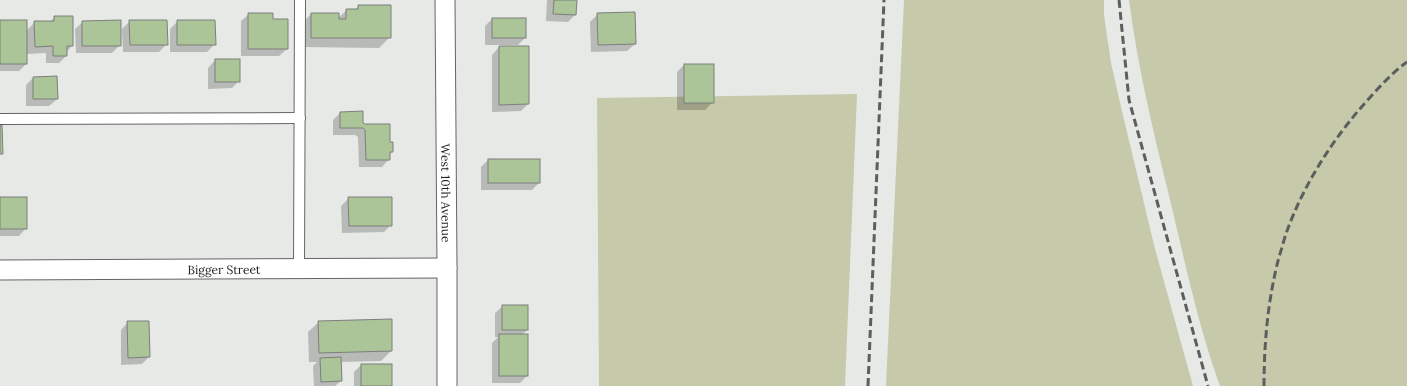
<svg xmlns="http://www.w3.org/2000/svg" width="1407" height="386" font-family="Lora,serif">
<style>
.green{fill:#c6caaa}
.shadow{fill:#0003}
.building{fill:#abc599;stroke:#7c7e7b}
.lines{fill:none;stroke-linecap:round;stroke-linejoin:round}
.lane-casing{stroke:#636664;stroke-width:12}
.street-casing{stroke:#636664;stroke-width:21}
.lane{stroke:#fff;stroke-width:10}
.street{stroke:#fff;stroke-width:19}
.rail{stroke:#5d5f5d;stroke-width:3;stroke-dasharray:8 4;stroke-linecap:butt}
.labels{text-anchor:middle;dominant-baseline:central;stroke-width:4;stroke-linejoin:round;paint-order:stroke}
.street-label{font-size:12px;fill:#1d1e1d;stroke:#fff}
</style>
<rect width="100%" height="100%" fill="#e6e9e6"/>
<g class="green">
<path d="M904 0H1104V15L1111 63 1121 107 1155 249 1193 386H886Z"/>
<path d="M1129 0H1407V386H1220C1199 328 1186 267 1172 208 1155 139 1138 70 1129 0Z"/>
<path d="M857 94 845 386H599L597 98Z"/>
</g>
<g class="shadow">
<path d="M547 0H576L575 15 568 22 546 21Z"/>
<path d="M359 6 390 37 379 48 301 47V25L311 14 338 18 347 10H355Z"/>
<path d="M249 14 272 20 287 49 279 56H241V21Z"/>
<path d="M598 14 635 44 627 51 591 52 590 22Z"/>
<path d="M55 17 72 46 66 52V56L59 63H46V53L26 54V64L19 71H0V21L26 31 35 22H50Z"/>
<path d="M492 19 525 38 518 45H485V26Z"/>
<path d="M130 21 167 44 159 52H123L122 29Z"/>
<path d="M178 21 215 44 207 52H170V29Z"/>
<path d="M83 22 120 45 112 53H76L75 29Z"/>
<path d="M499 47 528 104 521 111 492 112V55Z"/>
<path d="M215 60 239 81 232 88 208 89V68Z"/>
<path d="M684 65 713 102 705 110H677V72Z"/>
<path d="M33 78 57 99 49 106H26V85Z"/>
<path d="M340 113 362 124 389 143 392 152 389 155V159L382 167H359L358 137 355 135H333V120Z"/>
<path d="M488 160 539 183 532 190H481V167Z"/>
<path d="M0 198 26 228 19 236H0Z"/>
<path d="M349 198 391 225 384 232 342 233 341 206Z"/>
<path d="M503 306 527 330 522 335 527 376 520 383H492V343L498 337H495V313Z"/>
<path d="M128 322 149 357 142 364 121 365V330Z"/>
<path d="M319 322 391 351 381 361 341 362V381L335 386H314L313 366 317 362H309L308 332Z"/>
<path d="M361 365 391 386H354V372Z"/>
</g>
<g class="building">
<path d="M554 0H577L576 15 553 14Z"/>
<path d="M358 5H391V38H311V13H339V19H346V9H358Z"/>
<path d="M635 12 636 44 598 45 597 13Z"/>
<path d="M248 13H273V19H288V49H248Z"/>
<path d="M54 16H73V46H67V56H53V46L35 47 34 21H54Z"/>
<rect x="492" y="18" width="34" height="20"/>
<rect x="0" y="20" width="27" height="44"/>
<path d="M121 20V46H82V21Z"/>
<path d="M129 20H167L168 45H130Z"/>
<path d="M177 20H215L216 45H177Z"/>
<path d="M499 46H529V104L499 105Z"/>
<rect x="215" y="59" width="25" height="23"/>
<rect x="684" y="64" width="30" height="39"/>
<path d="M57 76 58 99H33V77Z"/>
<path d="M363 111V123L365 124H390V142H393V152H390V160H366L365 130 363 128H340V112Z"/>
<path d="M2 125 3 154H0V126Z"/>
<rect x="488" y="159" width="52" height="24"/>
<rect x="0" y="197" width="27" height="32"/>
<path d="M348 197H392V226H349Z"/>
<rect x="502" y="305" width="26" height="25"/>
<path d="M392 319V351L319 353 318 321Z"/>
<path d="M127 321H149L150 357 128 358Z"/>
<rect x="499" y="334" width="29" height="42"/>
<path d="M341 357 342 381 321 382 320 358Z"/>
<rect x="361" y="364" width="31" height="22"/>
</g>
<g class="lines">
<defs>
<g id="lane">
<path d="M0 119 300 118"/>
<path d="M299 270 300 0"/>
</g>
<g id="street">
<path id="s1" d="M445 0 447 268V386"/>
<path id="s2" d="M0 270 447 268"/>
</g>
</defs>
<use href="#lane" class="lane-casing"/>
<use href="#street" class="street-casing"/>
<use href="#lane" class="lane"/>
<use href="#street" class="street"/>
<g class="rail">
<path d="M1119 0 1129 100 1208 386"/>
<path d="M868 386 884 0"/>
<path d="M1264 386C1264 342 1268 299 1279 257 1282 248 1284 239 1287 231 1303 187 1328 147 1358 111 1373 94 1389 75 1407 62"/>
</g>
</g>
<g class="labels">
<g class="street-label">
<text stroke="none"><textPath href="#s1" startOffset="193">West 10th Avenue</textPath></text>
<text stroke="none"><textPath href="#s2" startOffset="224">Bigger Street</textPath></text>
</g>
</g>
</svg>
